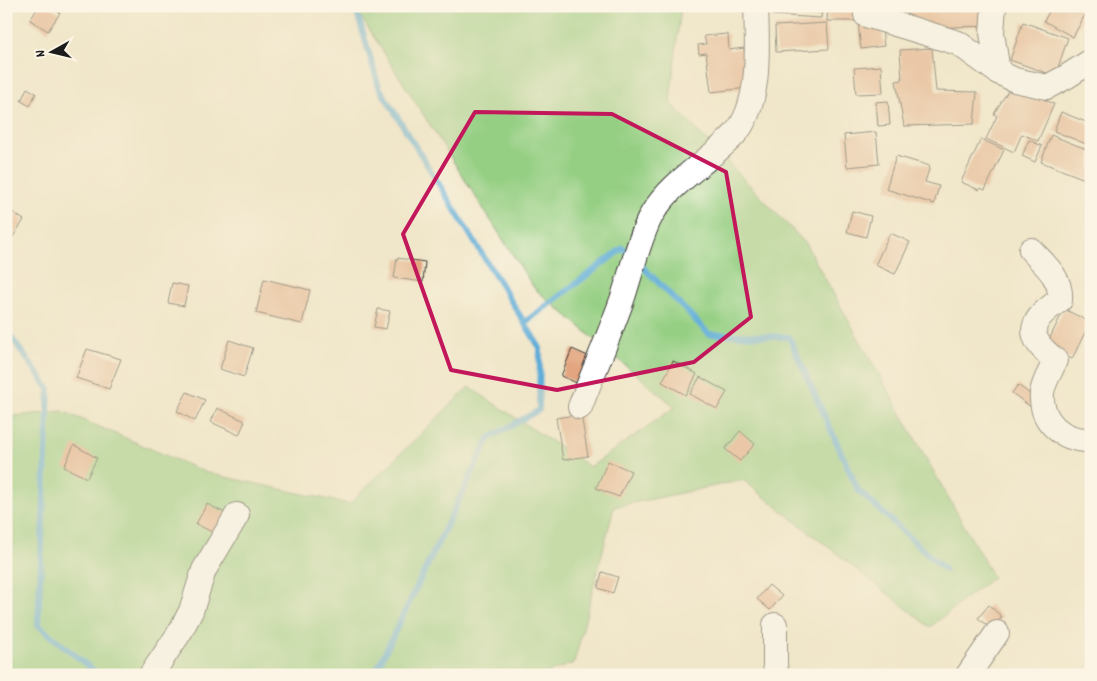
<svg xmlns="http://www.w3.org/2000/svg" width="1097" height="681" font-family="Dekko,sans-serif">
<style>
.green{fill:#94cf83;stroke:#587650}
.lines{fill:none;stroke-linecap:round;stroke-linejoin:round}
.stream{stroke:#5eadd8;stroke-width:6}
.building{fill:#e2a57f}
.minor-casing{stroke:#3c3a36;stroke-width:26}
.minor{stroke:#fff;stroke-width:24}
.marked{fill:none;stroke:#c2185b;stroke-width:4;stroke-linejoin:round}
</style>
<rect width="100%" height="100%" fill="#fcf5e5"/>
<filter id="ink" filterUnits="userSpaceOnUse"><feTurbulence type="fractalNoise" baseFrequency=".02" numOctaves="2"/><feDisplacementMap in="SourceGraphic" scale="10" xChannelSelector="R" yChannelSelector="G"/><feConvolveMatrix kernelMatrix="1 2 1 2 8 2 1 2 1" color-interpolation-filters="sRGB"/></filter>
<filter id="wash" filterUnits="userSpaceOnUse"><feTurbulence type="fractalNoise" baseFrequency=".0096" numOctaves="4" result="noise"/><feDisplacementMap in="SourceGraphic" scale="20" xChannelSelector="R" yChannelSelector="G"/><feGaussianBlur stdDeviation="1.12" result="paint"/><feColorMatrix in="noise" values="0 0 0 0 0 0 0 0 0 0 0 0 0 0 0 0 0 1.4 0 .05"/><feComposite in="paint" operator="in"/></filter>
<g filter="url(#wash)">
<rect width="100%" height="100%" fill="#f0e6c9"/>
<path class="green" d="M354 6H681L670 102 805 243 993 577 930 627 743 480 614 507 574 663 541 675H6V417L62 411 207 473 349 504 469 387 590 467 675 407 534 288Z"/>
<g class="lines">
<g class="stream">
<path d="M355 6 379 87 540 348 539 410 489 438 374 675"/>
<path d="M640 264 709 334 789 337 858 490 945 570"/>
<path d="M524 323 623 248 631 255"/>
<path d="M6 330 49 389 38 625 99 675"/>
</g>
</g>
<g id="blocks">
<g class="building">
<path d="M39 6H49L60 13 48 31 30 20Z"/>
<path d="M773 6H822L821 18 772 15Z"/>
<path d="M828 6H854L855 21H827Z"/>
<path d="M897 6H987V26L925 28V20L897 19Z"/>
<path d="M1052 6H1074L1086 13 1073 37 1044 21Z"/>
<path d="M881 21 884 46 861 49 858 23Z"/>
<path d="M1023 22 1068 38 1055 76 1010 60Z"/>
<path d="M827 23 829 49 776 52 775 26Z"/>
<path d="M728 34 729 50 744 48 748 88 711 92 706 53 699 54 698 45 706 44 704 36Z"/>
<path d="M932 48 936 91 977 92 974 124 904 126 896 81 902 80 900 50Z"/>
<path d="M881 66 883 93 856 94 854 68Z"/>
<path d="M1012 84 1054 104 1038 141 1022 134 1014 152 986 139 997 116 994 114Z"/>
<path d="M27 88 36 93 30 106 21 101Z"/>
<path d="M888 101 890 125 878 126 876 102Z"/>
<path d="M1061 112 1091 124V146L1054 131Z"/>
<path d="M876 132 879 164 847 167 844 135Z"/>
<path d="M1051 135 1091 151 1090 181 1041 162Z"/>
<path d="M981 139 1004 150 985 190 980 188 979 190 961 182Z"/>
<path d="M1029 140 1042 146 1035 162 1022 156Z"/>
<path d="M896 156 930 166 925 182 939 186 934 204 886 189Z"/>
<path d="M6 208 24 220 6 247Z"/>
<path d="M852 211 871 216 866 237 847 232Z"/>
<path d="M890 233 910 242 895 274 875 265Z"/>
<path d="M397 258 425 262 423 282 394 278Z"/>
<path d="M264 279 310 290 302 324 256 313Z"/>
<path d="M172 283 188 286 184 306 168 303Z"/>
<path d="M378 309 390 311 386 329 374 327Z"/>
<path d="M1064 309 1090 322 1072 359 1046 346Z"/>
<path d="M229 340 253 348 244 377 220 369Z"/>
<path d="M87 349 121 359 109 389 76 378Z"/>
<path d="M572 349 597 360 586 387 561 376Z"/>
<path d="M673 361 697 374 686 395 662 382Z"/>
<path d="M700 377 727 392 717 409 690 394Z"/>
<path d="M1018 385 1038 400 1032 408 1012 393Z"/>
<path d="M187 392 205 400 195 421 177 411Z"/>
<path d="M217 408 245 421 239 435 211 422Z"/>
<path d="M581 414 588 456 563 460 556 418Z"/>
<path d="M740 431 755 444 740 461 725 449Z"/>
<path d="M74 445 97 458 87 478 64 467Z"/>
<path d="M608 461 631 471 619 497 596 488Z"/>
<path d="M207 504 229 515 218 535 196 524Z"/>
<path d="M602 572 618 577 613 593 598 588Z"/>
<path d="M769 585 782 596 770 610 757 599Z"/>
<path d="M989 605 1002 617 991 629 978 618Z"/>
</g>
</g>
</g>
<g filter="url(#ink)">
<use href="#blocks" fill-opacity="0" stroke="#3c3a36" stroke-width="1"/>
<g class="lines">
<defs>
<g id="minor">
<path d="M994 6 992 33 998 72"/>
<path d="M866 15 958 43 998 72 1015 80 1047 87 1066 77 1091 61"/>
<path d="M1031 250C1045 265 1062 278 1060 300 1029 321 1024 335 1055 360 1052 370 1043 382 1042 393 1040 422 1063 441 1091 440"/>
<path d="M580 407C594 370 610 334 623 297 631 273 640 235 652 214 672 181 708 162 734 135 762 105 757 44 756 6"/>
<path d="M775 625V665L777 675"/>
<path d="M151 675 180 632 191 611 204 570 237 515"/>
<path d="M968 675 997 633"/>
</g>
</defs>
<use href="#minor" class="minor-casing"/>
<use href="#minor" class="minor"/>
</g>
</g>
<path d="M0 0H1097V681H0ZM475 112 612 114 726 172 751 317 694 362 557 390 451 370 403 234Z" fill="#f0e6c9" fill-opacity=".55" fill-rule="evenodd"/>
<path class="marked" d="M475 112 612 114 726 172 751 317 694 362 557 390 451 370 403 234Z"/>
<rect width="1097" height="681" fill="none" stroke="#fcf5e5" stroke-width="25"/>
<g transform="translate(52 52) rotate(262)" stroke="#fcf5e5" stroke-width="4" paint-order="stroke">
<path d="M0-4L9 19L0 12L-9 19Z" fill="#1c1c1c"/>
<text y="-8" font-size="14" font-weight="bold" text-anchor="middle" fill="#1c1c1c">N</text>
</g>
</svg>
